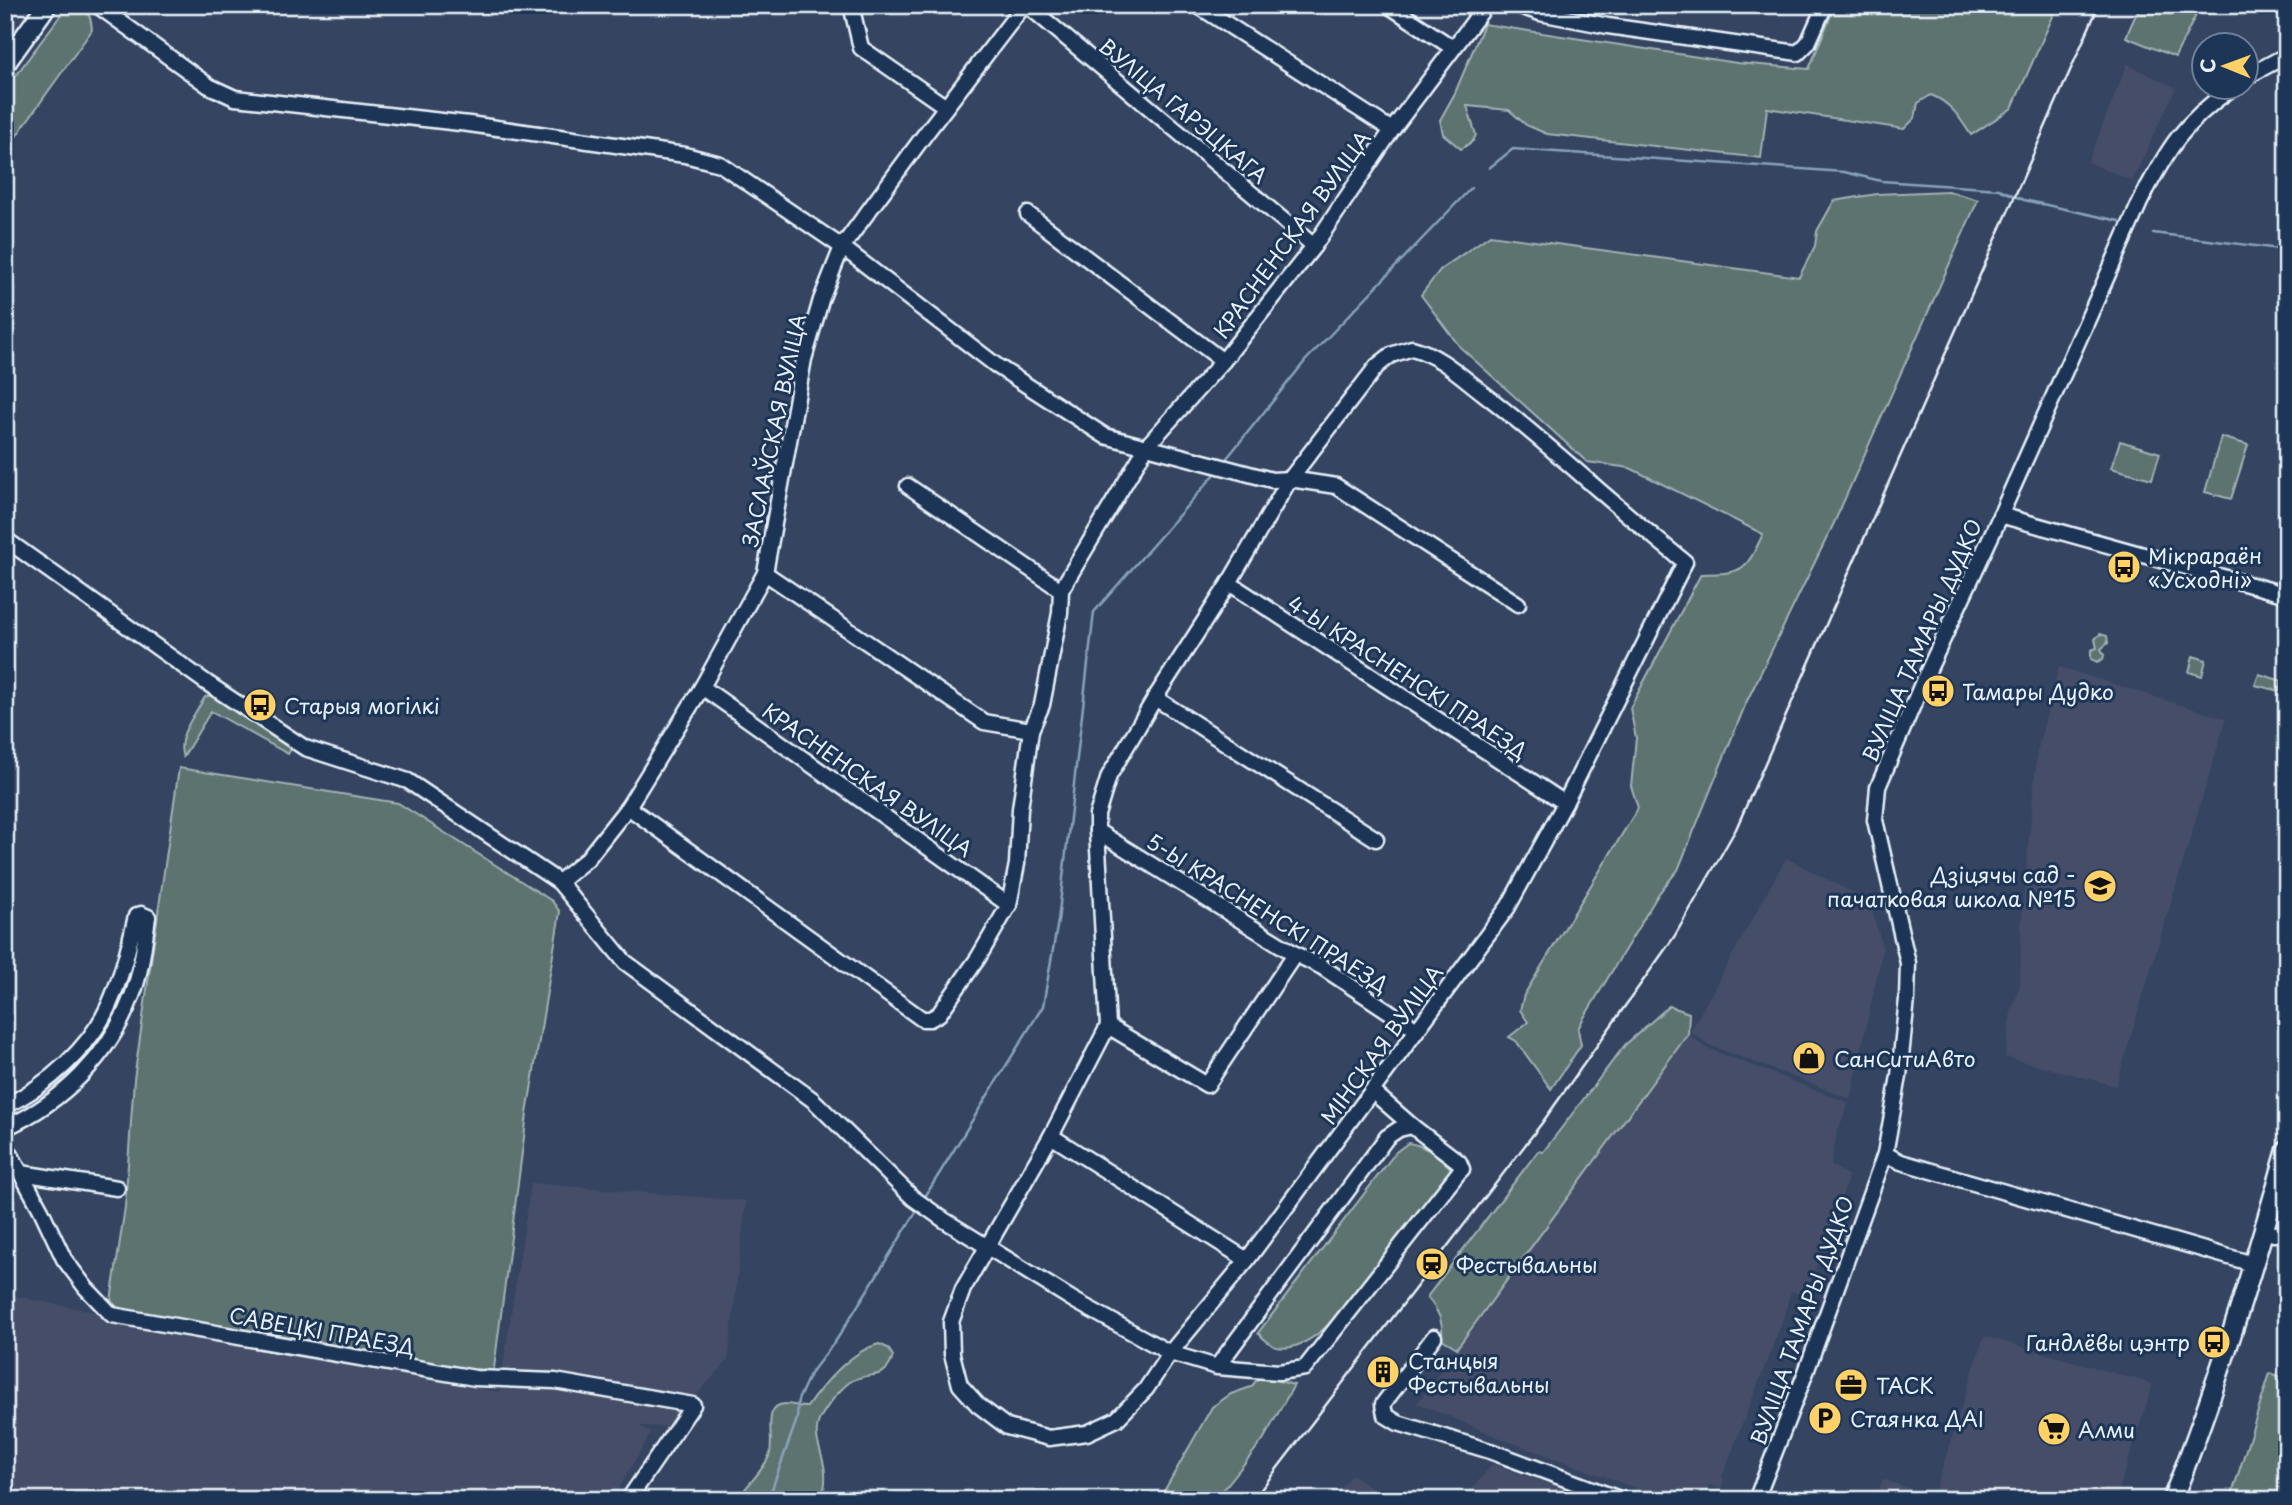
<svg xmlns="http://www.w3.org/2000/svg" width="2292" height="1505" font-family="'Playpen Sans',sans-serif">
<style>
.built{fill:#444e68}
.green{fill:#5d736f;stroke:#a2b2b4;stroke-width:2}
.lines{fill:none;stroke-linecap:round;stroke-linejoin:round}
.stream{stroke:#89a2ba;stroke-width:2.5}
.minor-casing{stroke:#e8f1f8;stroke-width:19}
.major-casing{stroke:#e8f1f8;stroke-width:23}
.minor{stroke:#1d3557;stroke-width:14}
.major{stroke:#1d3557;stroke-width:18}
.rail{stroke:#e8f1f8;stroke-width:2.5}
.labels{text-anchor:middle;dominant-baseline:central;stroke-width:6;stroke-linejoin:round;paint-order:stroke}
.street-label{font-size:21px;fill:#e8f1f8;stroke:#1d3557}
.poi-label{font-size:21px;fill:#e8f1f8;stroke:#1d3557;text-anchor:start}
</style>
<rect width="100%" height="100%" fill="#344461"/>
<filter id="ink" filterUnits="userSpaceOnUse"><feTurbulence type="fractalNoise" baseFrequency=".0143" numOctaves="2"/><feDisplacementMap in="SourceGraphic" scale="14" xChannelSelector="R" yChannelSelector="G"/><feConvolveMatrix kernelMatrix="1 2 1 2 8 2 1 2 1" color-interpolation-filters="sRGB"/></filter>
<g filter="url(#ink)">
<g class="built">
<path d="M2127 64 2176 88 2132 181 2088 162Z"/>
<path d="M2059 667 2226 719 2116 1086 2005 1057 2011 1012 2020 985 2021 926 2037 751Z"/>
<path d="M1786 858 1869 901 1883 948 1851 1099 1709 1045 1690 1032Z"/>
<path d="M1688 1034 1707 1048 1849 1103 1837 1133 1831 1165 1849 1176 1806 1296 1791 1291 1781 1325 1722 1477 1724 1479 1721 1489 1709 1485 1705 1500H1668L1507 1441 1417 1403Z"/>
<path d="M531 1183 746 1201 728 1361 666 1427 640 1426 651 1433 612 1500H5V1294L499 1392Z"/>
<path d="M1984 1336 2153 1384 2116 1500H1875L1883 1479 1933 1497Z"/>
<path d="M1492 1464 1594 1500H1463Z"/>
<path d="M1352 1474 1389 1500H1332Z"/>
</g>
<g class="green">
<path d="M1835 5H2058L2012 108 1971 135C1959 117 1951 103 1931 95L1918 103 1915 118 1904 129 1767 108 1761 158 1547 134 1526 125 1509 110 1467 106 1476 135 1473 141 1461 149 1443 134 1440 120 1455 93 1484 24 1737 63 1809 69Z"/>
<path d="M2140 5H2201L2175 57 2126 37Z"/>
<path d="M76 6C89 10 91 17 92 30L5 152V90L66 8Z"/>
<path d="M1948 191 1978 200 1834 523 1746 703 1678 870 1659 893 1582 1021 1578 1029 1581 1045 1551 1089 1516 1041 1509 1037 1528 1022 1520 1010 1524 995 1638 808 1631 786 1636 738 1630 708 1701 574C1744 573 1745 572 1763 534L1630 468 1587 462 1460 347 1421 295 1440 270 1490 235 1799 277 1815 246 1817 231 1834 201 1877 194Z"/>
<path d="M2221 437 2248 445 2231 499 2205 492Z"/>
<path d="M2120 441 2160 453 2152 479 2111 468Z"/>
<path d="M2100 634 2107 636 2108 643 2101 649 2104 655 2103 659 2097 662 2091 659V650L2097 648 2095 639Z"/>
<path d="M2193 656 2206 660 2202 676 2189 672Z"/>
<path d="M2259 674 2282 681 2279 691 2255 685Z"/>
<path d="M211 695 288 743 291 749 288 754 211 711 183 757C175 738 196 713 205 697Z"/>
<path d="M179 768 398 803 552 901 560 912 527 1114 493 1376 122 1312 111 1301 125 1207 134 1079Z"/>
<path d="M1669 1006 1689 1013 1688 1034 1457 1348 1442 1339C1444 1322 1438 1310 1427 1297L1538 1151 1543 1152 1625 1045Z"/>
<path d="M1408 1143C1425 1145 1441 1157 1452 1170V1177L1327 1326C1314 1338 1295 1351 1276 1347 1270 1345 1263 1338 1258 1333L1396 1152Z"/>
<path d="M879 1344 888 1348 893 1356C886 1383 868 1370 850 1382 840 1389 828 1405 822 1415 809 1435 824 1452 825 1473 826 1482 824 1491 822 1500H737C747 1484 762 1473 769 1456 776 1441 760 1405 785 1404 792 1404 800 1407 807 1407 823 1384 851 1351 879 1344Z"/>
<path d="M2270 1373 2287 1379V1500H2239L2231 1497Z"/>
<path d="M1260 1376 1294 1385 1263 1440 1215 1500H1159L1212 1407 1231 1394 1251 1387Z"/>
</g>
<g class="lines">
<g class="stream">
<path d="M1489 168 1513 149 1844 172 1881 181 1999 189 2024 200 2119 221"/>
<path d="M2153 233 2287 250"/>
<path d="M1227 458 1306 360 1471 188"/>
<path d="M923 1200 1043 1006 1058 921 1094 612 1215 474"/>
<path d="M768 1500 797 1419 798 1400 810 1374 837 1339 918 1209"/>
</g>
<defs>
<g id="minor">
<path d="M97 5 209 86 235 98 469 124 685 155 720 164 842 247 997 366 1105 436 1272 480 1290 479 1336 486 1518 604"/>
<path d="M851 5 861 48 946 107"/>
<path d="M1027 5 1314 246"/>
<path d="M1197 5 1392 130"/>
<path d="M1388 5 1453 48"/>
<path d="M1517 5 1540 13 1608 26 1798 53 1808 43 1825 5"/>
<path d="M2246 77 2287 55"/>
<path d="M1028 214 1223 361"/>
<path d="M1412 348C1439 355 1461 376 1483 393 1553 447 1616 508 1685 562L1565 803 1508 907 1247 1260 1170 1353 1146 1389 1117 1419 1087 1433 1049 1438 1007 1427 978 1405 960 1385 952 1354 951 1322 963 1289 1051 1136 1108 1026 1097 831V815L1109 776 1155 698 1229 583 1290 479 1377 366 1391 355Z"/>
<path d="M908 486 1061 590"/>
<path d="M2000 515 2287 595"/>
<path d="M5 539 207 683 305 748 408 781 559 882 625 962 813 1100 913 1198 944 1220 1075 1301 1170 1353 1217 1367 1279 1372 1305 1368 1459 1172 1462 1169 1459 1162 1412 1126 1399 1129 1387 1137 1217 1367"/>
<path d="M765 573 984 722 1031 730"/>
<path d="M1229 583 1565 803"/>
<path d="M702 687 1009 905"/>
<path d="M1155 698 1376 839"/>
<path d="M628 807 922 1019H930L939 1014 978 958 1009 905 1017 864 1020 809 1031 730 1042 705 1060 613 1061 590 1147 446 1223 361 1314 246 1392 130 1486 5"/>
<path d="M1097 831 1295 954 1322 967 1417 1030"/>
<path d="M559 882 587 859 628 807 702 687 765 573 804 359 821 300 842 247 926 133 1024 5"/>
<path d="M1108 1026 1207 1085 1295 954"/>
<path d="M1372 1091 1412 1126"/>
<path d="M5 1106C47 1086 90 1048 109 1005 122 976 129 946 136 916L141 914 148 917C144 943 142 971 132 996 110 1055 63 1102 5 1128"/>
<path d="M1051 1136 1247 1260"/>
<path d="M5 1144 41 1210 64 1259 86 1288 112 1315 475 1378 555 1381 693 1405 628 1500"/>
<path d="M1885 1154 1901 1162 2253 1264"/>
<path d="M21 1173 117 1188"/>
<path d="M2263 1231 2274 1234 2287 1233"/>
<path d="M1434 1337 1383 1404 1385 1415 1398 1423 1490 1451 1622 1500"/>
<path d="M1756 1500 1806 1372 1885 1154 1899 1076 1907 999 1908 963 1875 820 1878 787 1922 684 1993 532 2141 200C2168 148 2183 123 2232 88"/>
</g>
<g id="major">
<path d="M5 64 47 5"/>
<path d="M2172 1500C2218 1386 2253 1268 2287 1150"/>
</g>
</defs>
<use href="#minor" class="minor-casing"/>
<use href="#major" class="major-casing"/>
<use href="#minor" class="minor"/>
<use href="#major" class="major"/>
<path class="rail" d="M1253 1500 1542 1123 1674 937 1736 829 2099 5"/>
</g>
</g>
<defs>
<symbol id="bus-disc" viewBox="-11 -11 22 22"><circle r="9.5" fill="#ffd166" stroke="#1d3557"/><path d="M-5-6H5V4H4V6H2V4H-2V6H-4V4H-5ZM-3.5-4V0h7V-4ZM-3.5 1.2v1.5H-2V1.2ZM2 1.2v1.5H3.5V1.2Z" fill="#111"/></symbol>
<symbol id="school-disc" viewBox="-11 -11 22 22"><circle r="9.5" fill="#ffd166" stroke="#1d3557"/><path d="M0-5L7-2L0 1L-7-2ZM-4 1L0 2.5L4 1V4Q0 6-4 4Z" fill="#111"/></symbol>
<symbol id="shop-disc" viewBox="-11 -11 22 22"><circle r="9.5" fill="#ffd166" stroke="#1d3557"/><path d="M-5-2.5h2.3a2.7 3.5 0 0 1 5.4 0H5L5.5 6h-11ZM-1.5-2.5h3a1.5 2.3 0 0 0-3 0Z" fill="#111"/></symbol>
<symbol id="station-disc" viewBox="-11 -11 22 22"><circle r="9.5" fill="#ffd166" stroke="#1d3557"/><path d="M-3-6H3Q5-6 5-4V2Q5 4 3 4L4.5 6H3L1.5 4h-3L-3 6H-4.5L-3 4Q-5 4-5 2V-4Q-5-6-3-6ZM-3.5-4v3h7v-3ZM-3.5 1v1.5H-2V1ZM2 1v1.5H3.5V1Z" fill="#111"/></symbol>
<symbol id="building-disc" viewBox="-11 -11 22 22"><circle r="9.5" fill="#ffd166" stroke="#1d3557"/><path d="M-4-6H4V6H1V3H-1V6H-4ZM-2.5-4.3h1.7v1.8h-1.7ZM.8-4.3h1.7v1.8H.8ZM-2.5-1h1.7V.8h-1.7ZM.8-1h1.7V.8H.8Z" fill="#111"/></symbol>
<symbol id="office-disc" viewBox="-11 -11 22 22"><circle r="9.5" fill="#ffd166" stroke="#1d3557"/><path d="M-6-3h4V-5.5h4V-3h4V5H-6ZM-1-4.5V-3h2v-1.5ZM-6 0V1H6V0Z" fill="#111"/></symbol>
<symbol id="parking-disc" viewBox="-11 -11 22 22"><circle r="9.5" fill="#ffd166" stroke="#1d3557"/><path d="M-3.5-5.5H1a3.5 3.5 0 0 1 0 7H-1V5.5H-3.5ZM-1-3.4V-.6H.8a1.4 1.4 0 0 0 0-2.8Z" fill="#111"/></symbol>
<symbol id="supermarket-disc" viewBox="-11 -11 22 22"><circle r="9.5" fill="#ffd166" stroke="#1d3557"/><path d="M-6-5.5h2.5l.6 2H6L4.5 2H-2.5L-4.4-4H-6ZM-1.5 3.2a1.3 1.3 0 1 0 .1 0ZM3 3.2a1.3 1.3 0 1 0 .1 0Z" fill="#111"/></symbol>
</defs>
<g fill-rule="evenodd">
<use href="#bus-disc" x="2105" y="548" width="38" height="38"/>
<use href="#bus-disc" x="1919" y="672" width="38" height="38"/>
<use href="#bus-disc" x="241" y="686" width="38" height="38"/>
<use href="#school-disc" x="2081" y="867" width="38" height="38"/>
<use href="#shop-disc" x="1790" y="1039" width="38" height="38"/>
<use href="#station-disc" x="1413" y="1245" width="38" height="38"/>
<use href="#bus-disc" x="2195" y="1323" width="38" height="38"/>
<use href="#building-disc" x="1364" y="1353" width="38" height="38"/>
<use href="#office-disc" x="1832" y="1366" width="38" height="38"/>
<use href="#parking-disc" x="1806" y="1399" width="38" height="38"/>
<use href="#supermarket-disc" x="2035" y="1410" width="38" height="38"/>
</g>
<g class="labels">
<g class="street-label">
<text transform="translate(1184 110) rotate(40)">ВУЛІЦА ГАРЭЦКАГА</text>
<text transform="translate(1291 234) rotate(-54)">КРАСНЕНСКАЯ ВУЛІЦА</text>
<text transform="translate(773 430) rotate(-78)">ЗАСЛАЎСКАЯ ВУЛІЦА</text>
<text transform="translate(1921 640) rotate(-66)">ВУЛІЦА ТАМАРЫ ДУДКО</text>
<text transform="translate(1408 676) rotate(33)">4-Ы КРАСНЕНСКІ ПРАЕЗД</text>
<text transform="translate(868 779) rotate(35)">КРАСНЕНСКАЯ ВУЛІЦА</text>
<text transform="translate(1268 912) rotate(32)">5-Ы КРАСНЕНСКІ ПРАЕЗД</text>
<text transform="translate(1381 1044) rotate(-54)">МІНСКАЯ ВУЛІЦА</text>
<text transform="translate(1801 1320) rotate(-70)">ВУЛІЦА ТАМАРЫ ДУДКО</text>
<text transform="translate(322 1330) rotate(10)">САВЕЦКІ ПРАЕЗД</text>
</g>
<g class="poi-label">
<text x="2148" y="555">Мікрараён<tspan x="2148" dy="24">«Усходні»</tspan></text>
<text x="1962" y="691">Тамары Дудко</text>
<text x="284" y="705">Старыя могілкі</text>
<text x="2076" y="874" text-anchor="end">Дзіцячы сад -<tspan x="2076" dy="24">пачатковая школа №15</tspan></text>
<text x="1834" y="1058">СанСитиАвто</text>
<text x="1456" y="1264">Фестывальны</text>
<text x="2190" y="1342" text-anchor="end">Гандлёвы цэнтр</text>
<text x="1408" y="1360">Станцыя<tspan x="1408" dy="24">Фестывальны</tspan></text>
<text x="1876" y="1385">ТАСК</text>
<text x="1850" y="1418">Стаянка ДАІ</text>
<text x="2078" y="1429">Алми</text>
</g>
</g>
<rect width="2292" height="1505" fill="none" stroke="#1d3557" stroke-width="28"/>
<rect x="14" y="14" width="2264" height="1477" fill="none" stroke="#e8f1f8" stroke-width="2.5" filter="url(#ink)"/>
<g transform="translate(2225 66) rotate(271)"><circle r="33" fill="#1d3557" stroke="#6e8097" stroke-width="2"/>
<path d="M0-5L12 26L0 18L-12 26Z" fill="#ffd166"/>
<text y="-10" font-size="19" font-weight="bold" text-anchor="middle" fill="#e8f1f8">С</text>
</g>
</svg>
